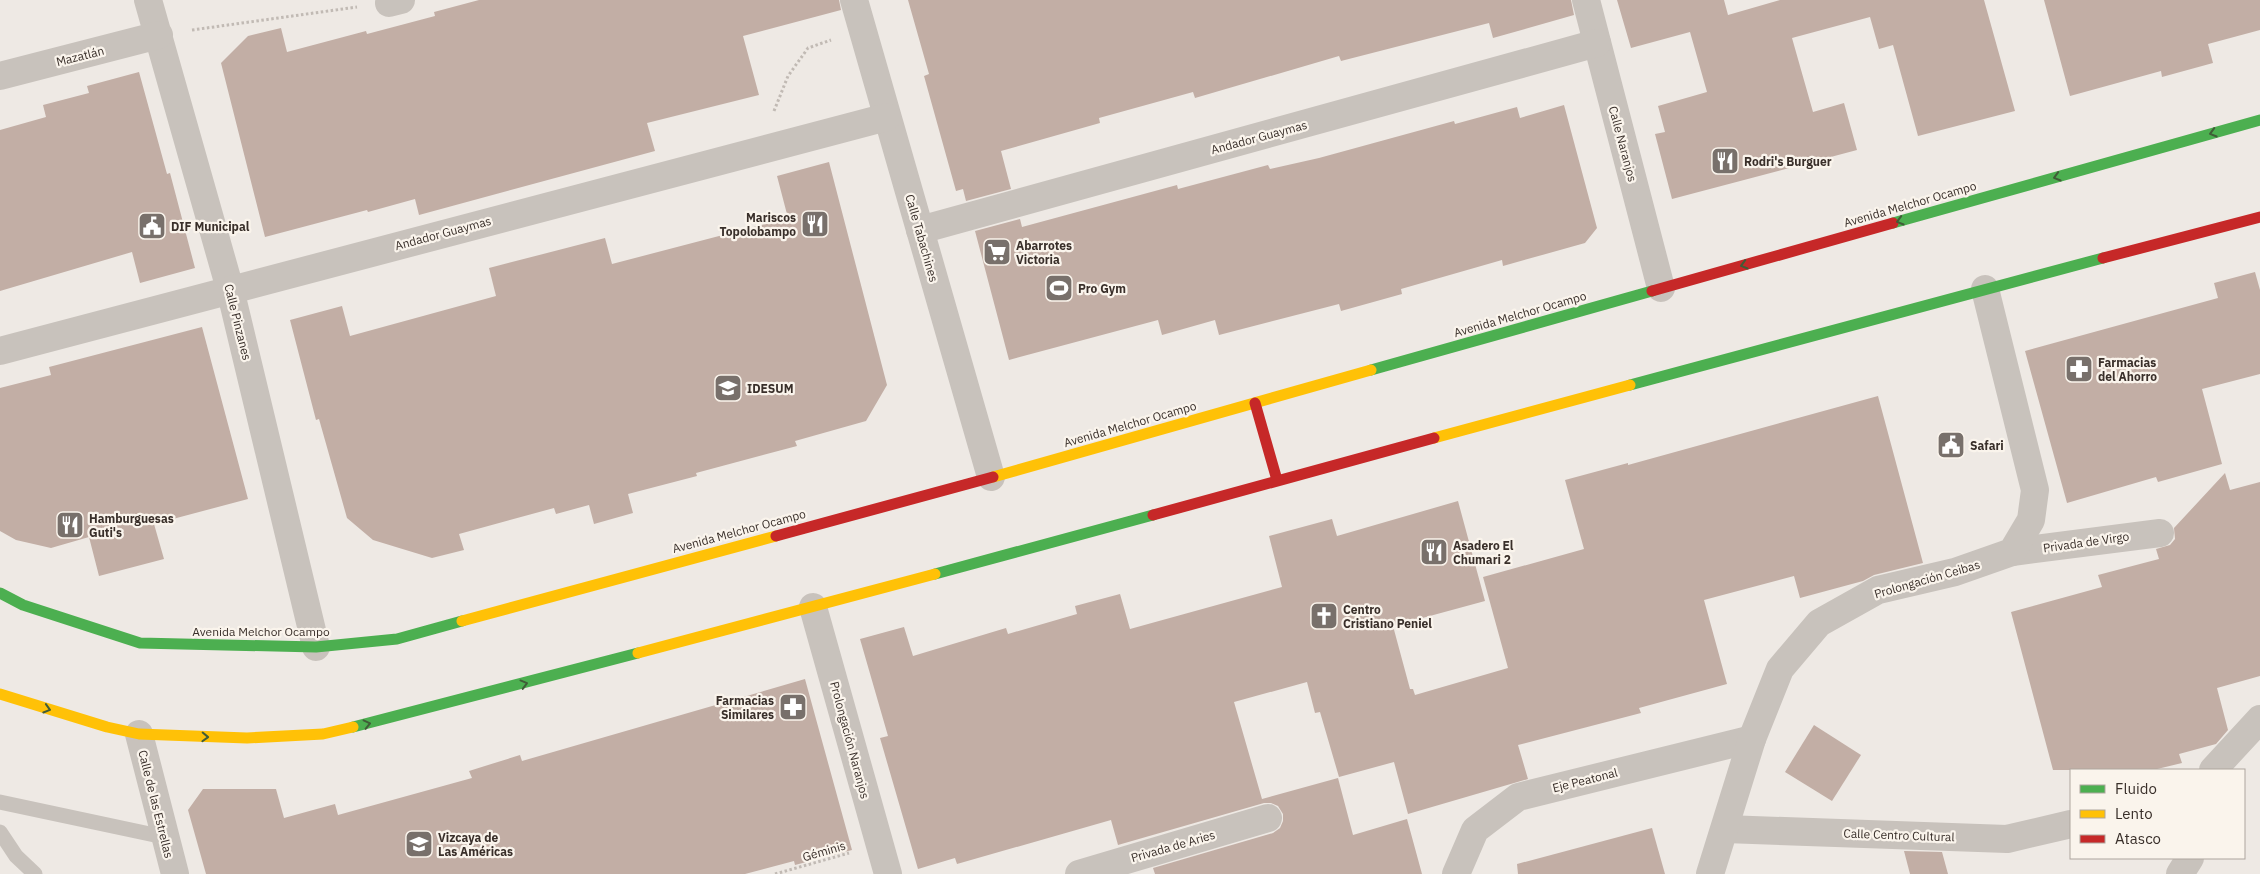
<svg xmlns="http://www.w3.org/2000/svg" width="2260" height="874" font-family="'IBM Plex Sans',sans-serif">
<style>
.building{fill:#c2aea5}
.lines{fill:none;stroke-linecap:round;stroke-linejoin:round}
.path{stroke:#c1bab4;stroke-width:3;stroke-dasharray:2.5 2.5;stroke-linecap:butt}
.lane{stroke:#c8c2bc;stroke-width:15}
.street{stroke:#c8c2bc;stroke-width:28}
.fast{stroke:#4caf50;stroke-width:11}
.slow{stroke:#ffc107;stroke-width:11}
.jam{stroke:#c62828;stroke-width:11}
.oneway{stroke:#405c37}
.labels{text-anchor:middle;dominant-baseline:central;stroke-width:4.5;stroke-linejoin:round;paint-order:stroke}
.street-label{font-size:12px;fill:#392f2a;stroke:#faf4ec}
.poi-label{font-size:12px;font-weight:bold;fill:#392f2a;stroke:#faf4ec;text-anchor:start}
</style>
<rect width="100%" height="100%" fill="#eee9e4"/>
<g class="building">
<path d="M479 0H839L841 10 743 36 759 95 647 123 655 151 419 215 415 199 368 212 367 210 265 237 221 63 248 36 281 28 287 52 366 31 367 34 435 16 434 12Z"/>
<path d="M908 0H1571L1574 15 1493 38 1489 23 1341 61 1339 56 1195 98 1193 92 1099 118 1100 123 1001 151 1011 189 966 201 963 189 956 191 924 76 929 74Z"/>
<path d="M1617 0H1724L1728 15 1780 0H1984L2015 111 1918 136 1893 45 1879 49 1870 17 1792 38 1813 112 1844 103 1857 150 1672 199 1655 134 1665 132 1658 106 1707 92 1690 32 1631 48Z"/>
<path d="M2044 0H2260V30L2208 44 2213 63 2162 77 2161 71 2070 96Z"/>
<path d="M139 72 167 174 170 173 195 268 140 283 132 252 0 291V130L46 117 43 105 89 93 87 86Z"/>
<path d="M1564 105 1597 228 1585 243 1503 266 1502 260 1401 289 1402 294 1341 311 1339 304 1219 335 1215 320 1162 335 1158 320 1009 360 975 231 1020 219 1022 227 1177 185 1178 189 1268 165 1270 169 1319 158 1454 121 1455 124 1517 107 1520 118Z"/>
<path d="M829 162 887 385 866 421 795 441 797 446 696 473 697 476 628 494 633 513 594 524 589 505 556 514 554 508 459 534 464 550 432 558 373 540 347 518 319 419 316 420 290 320 342 306 350 336 496 296 489 268 605 238 612 264 788 218 777 176Z"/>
<path d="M2255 272 2260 290V374L2202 389 2222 464 2158 482 2156 477 2067 503 2025 351 2218 298 2214 283Z"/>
<path d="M202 327 248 499 154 524 164 559 99 576 89 537 51 548 16 540 0 531V388L51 375 49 367Z"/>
<path d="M1878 396 1923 563 1874 575 1863 581 1800 598 1794 576 1704 600 1727 684 1639 708 1641 713 1518 745 1528 779 1408 814 1394 762 1339 777 1320 712 1315 713 1307 682 1234 702 1262 799 1338 778 1353 835 1407 819 1422 874H1155L1153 868 1273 833 1280 828 1283 821V814L1278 806 1271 803H1264L1118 845 1111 820 957 864 955 858 918 869 880 738 888 736 860 639 904 627 913 656 1006 628 1008 634 1077 614 1075 606 1120 594 1130 629 1282 587 1269 536 1332 519 1337 536 1458 501 1485 601 1393 626 1410 689H1413L1415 695 1508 668 1483 577 1584 549 1565 480 1628 463V465Z"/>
<path d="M2225 473 2230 490 2260 482V676L2217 688 2228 730 2216 744 2179 754 2182 763 2153 770H2053L2011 612 2102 587 2098 575 2159 559 2156 549 2170 545 2175 539 2174 528Z"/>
<path d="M805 679 852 850 795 865 794 861 745 874H206L188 810 203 789H276L284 818 335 804 338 815 472 778 469 771 520 755 522 761Z"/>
<path d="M1814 725 1861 755 1832 801 1785 772Z"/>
<path d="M1652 828 1665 874H1518L1517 864Z"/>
<path d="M1904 851 1942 852 1948 874H1910Z"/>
</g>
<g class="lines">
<g class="path">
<path d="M192 30 357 7"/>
<path d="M774 111 788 76 808 48 831 40"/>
<path d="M775 874 849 853"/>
</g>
<g class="lane">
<path d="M0 802 164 837"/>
<path d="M0 832 16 856 35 874"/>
</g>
<g class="street">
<path d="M148 0 230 289 316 647"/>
<path d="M854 0 991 477"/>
<path d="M1586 0 1661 288"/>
<path d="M389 3 401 0"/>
<path d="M0 76 159 35"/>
<path d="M920 230 1597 43"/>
<path d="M0 351 887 117"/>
<path d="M2012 552 2160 533"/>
<path d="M813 607 888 874"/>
<path d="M139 734 175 874"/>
<path d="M2213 770 2260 719"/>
<path d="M1725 829 2007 839 2071 824"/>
<path d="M1079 874 1268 818"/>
<path d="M1456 874 1475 830 1518 797 1752 739"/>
<path d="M1710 874 1752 739 1780 669 1819 623 1878 590 1955 572 2012 552 2031 520 2035 490 1985 289"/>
<path d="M2180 874 2190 858"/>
</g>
<g class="fast">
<path d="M1893 223 2260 120"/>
<path d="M1371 370 1652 291"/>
<path d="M1630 385 2103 258"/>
<path d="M935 574 1153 515"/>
<path d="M0 593 23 605 140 643 316 647 397 639 462 621"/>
<path d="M353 727 638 653"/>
</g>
<g class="slow">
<path d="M1434 438 1630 385"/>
<path d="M993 477 1371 370"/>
<path d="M462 621 776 536"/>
<path d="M638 653 935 574"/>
<path d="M0 694 107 727 139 734 247 738 323 734 353 727"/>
</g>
<g class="jam">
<path d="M2103 258 2260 217"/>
<path d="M1652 291 1893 223"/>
<path d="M1255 403 1277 480"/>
<path d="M1153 515 1434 438"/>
<path d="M776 536 993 477"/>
</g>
</g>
<defs><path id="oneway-chevron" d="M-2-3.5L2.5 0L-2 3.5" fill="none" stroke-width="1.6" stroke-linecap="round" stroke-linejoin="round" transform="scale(1.25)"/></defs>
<g class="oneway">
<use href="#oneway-chevron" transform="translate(2213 133) rotate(164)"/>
<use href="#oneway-chevron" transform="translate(2057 177) rotate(164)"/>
<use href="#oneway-chevron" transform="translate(1900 221) rotate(164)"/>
<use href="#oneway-chevron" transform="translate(1744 265) rotate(164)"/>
<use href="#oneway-chevron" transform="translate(524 684) rotate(-15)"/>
<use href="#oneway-chevron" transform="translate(47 709) rotate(17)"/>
<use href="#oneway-chevron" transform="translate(367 724) rotate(-13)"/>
<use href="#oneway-chevron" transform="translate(205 737) rotate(2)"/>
</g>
<defs>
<symbol id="restaurant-square" viewBox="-11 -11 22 22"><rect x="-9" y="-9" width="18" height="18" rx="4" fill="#78706b" stroke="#faf4ec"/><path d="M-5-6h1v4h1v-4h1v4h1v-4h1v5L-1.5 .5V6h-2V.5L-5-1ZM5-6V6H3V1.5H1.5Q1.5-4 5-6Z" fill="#fff"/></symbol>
<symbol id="civic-square" viewBox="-11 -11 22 22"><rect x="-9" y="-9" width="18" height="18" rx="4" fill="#78706b" stroke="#faf4ec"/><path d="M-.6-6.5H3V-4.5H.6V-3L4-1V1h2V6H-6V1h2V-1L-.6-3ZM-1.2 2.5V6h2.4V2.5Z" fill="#fff"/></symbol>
<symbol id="supermarket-square" viewBox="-11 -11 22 22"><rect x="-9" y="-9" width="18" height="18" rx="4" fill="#78706b" stroke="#faf4ec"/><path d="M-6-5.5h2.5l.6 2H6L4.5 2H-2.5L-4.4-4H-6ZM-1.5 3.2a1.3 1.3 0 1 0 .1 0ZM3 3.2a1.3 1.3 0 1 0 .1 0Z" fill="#fff"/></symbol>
<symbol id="stadium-square" viewBox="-11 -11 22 22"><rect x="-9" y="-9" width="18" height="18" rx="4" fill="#78706b" stroke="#faf4ec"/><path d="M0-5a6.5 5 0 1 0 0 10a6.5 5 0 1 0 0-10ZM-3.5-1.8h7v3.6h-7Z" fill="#fff"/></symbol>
<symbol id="pharmacy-square" viewBox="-11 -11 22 22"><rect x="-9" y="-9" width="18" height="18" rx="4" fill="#78706b" stroke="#faf4ec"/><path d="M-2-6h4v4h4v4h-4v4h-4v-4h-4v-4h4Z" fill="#fff"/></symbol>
<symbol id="university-square" viewBox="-11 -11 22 22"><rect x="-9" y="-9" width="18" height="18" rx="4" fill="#78706b" stroke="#faf4ec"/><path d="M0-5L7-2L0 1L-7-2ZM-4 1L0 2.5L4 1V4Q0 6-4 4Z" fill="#fff"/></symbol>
<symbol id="church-square" viewBox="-11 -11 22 22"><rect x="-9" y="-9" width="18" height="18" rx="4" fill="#78706b" stroke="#faf4ec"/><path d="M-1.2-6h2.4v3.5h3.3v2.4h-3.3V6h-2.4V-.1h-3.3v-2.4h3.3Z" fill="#fff"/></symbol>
</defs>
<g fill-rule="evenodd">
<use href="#restaurant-square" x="1709" y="145" width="32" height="32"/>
<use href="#restaurant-square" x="799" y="208" width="32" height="32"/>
<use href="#civic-square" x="136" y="210" width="32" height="32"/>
<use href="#supermarket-square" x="981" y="236" width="32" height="32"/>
<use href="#stadium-square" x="1043" y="272" width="32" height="32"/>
<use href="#pharmacy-square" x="2063" y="353" width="32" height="32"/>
<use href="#university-square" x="712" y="372" width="32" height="32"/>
<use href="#civic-square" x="1935" y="429" width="32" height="32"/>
<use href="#restaurant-square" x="54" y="509" width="32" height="32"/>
<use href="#restaurant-square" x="1418" y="536" width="32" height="32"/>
<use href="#church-square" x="1308" y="600" width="32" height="32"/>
<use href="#pharmacy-square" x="777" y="691" width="32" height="32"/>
<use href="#university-square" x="403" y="828" width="32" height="32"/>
</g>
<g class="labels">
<g class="street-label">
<text transform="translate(80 56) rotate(-14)">Mazatlán</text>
<text transform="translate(1259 137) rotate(-15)">Andador Guaymas</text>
<text transform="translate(1623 144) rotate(75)">Calle Naranjos</text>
<text transform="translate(1910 204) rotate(-16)">Avenida Melchor Ocampo</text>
<text transform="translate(443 233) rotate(-15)">Andador Guaymas</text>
<text transform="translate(922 238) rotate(74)">Calle Tabachines</text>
<text transform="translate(1520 314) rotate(-16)">Avenida Melchor Ocampo</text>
<text transform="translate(238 322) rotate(76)">Calle Pinzanes</text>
<text transform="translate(1130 424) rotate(-16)">Avenida Melchor Ocampo</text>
<text transform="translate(739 531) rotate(-15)">Avenida Melchor Ocampo</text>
<text transform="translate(2086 542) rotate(-8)">Privada de Virgo</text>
<text transform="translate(1927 579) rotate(-16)">Prolongación Ceibas</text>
<text x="261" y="631">Avenida Melchor Ocampo</text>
<text transform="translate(850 740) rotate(75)">Prolongación Naranjos</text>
<text transform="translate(1585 780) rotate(-14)">Eje Peatonal</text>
<text transform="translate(156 804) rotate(76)">Calle de las Estrellas</text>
<text transform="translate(1899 835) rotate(2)">Calle Centro Cultural</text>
<text transform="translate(1173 846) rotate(-16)">Privada de Aries</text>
<text transform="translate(824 851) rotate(-16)">Géminis</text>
</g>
<g class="poi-label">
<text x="1744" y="161">Rodri's Burguer</text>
<text x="796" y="217" text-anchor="end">Mariscos<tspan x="796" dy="14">Topolobampo</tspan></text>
<text x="171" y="226">DIF Municipal</text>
<text x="1016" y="245">Abarrotes<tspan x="1016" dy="14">Victoria</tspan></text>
<text x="1078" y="288">Pro Gym</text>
<text x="2098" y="362">Farmacias<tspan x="2098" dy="14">del Ahorro</tspan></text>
<text x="747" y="388">IDESUM</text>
<text x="1970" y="445">Safari</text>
<text x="89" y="518">Hamburguesas<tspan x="89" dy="14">Guti's</tspan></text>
<text x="1453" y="545">Asadero El<tspan x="1453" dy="14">Chumari 2</tspan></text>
<text x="1343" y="609">Centro<tspan x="1343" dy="14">Cristiano Peniel</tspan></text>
<text x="774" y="700" text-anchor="end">Farmacias<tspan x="774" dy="14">Similares</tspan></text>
<text x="438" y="837">Vizcaya de<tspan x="438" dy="14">Las Américas</tspan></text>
</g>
</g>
<rect x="2070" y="769" width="175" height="90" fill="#faf4ec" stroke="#ada59e"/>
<rect x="2080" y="785" width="25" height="8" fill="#4caf50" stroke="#ada59e"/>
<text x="2115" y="794" font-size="15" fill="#392f2a">Fluido</text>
<rect x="2080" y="810" width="25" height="8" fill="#ffc107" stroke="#ada59e"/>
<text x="2115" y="819" font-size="15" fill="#392f2a">Lento</text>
<rect x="2080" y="835" width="25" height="8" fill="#c62828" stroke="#ada59e"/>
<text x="2115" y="844" font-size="15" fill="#392f2a">Atasco</text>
</svg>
